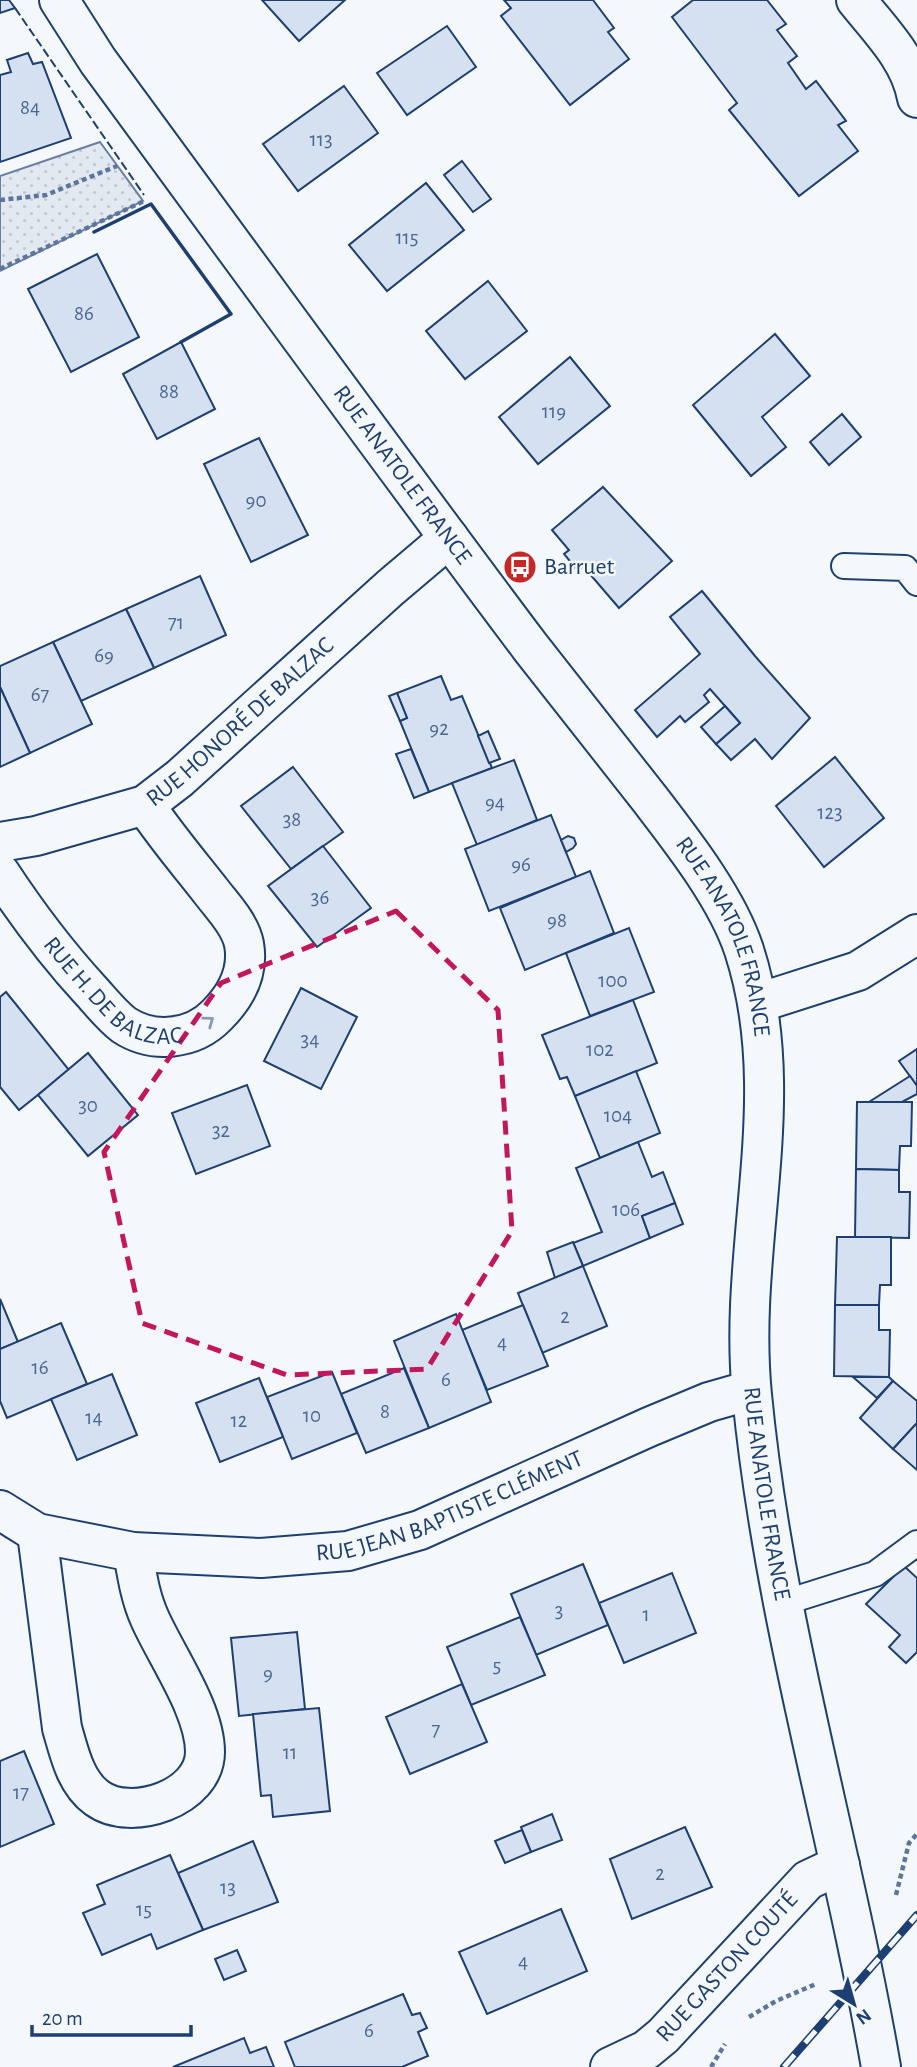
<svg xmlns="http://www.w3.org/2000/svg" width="917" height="2067" font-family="'Alegreya Sans',sans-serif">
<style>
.grass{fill:url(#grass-dots);stroke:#687fa3;stroke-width:2}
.building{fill:#d5e0f0;stroke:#1d3f73;stroke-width:2}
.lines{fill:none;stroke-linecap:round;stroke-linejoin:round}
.lane-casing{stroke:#1d3f73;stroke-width:28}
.street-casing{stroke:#1d3f73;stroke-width:42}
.path{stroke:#5e769c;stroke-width:4.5;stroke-dasharray:5 3.5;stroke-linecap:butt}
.lane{stroke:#f4f7fb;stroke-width:24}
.street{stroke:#f4f7fb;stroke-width:38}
.rail-casing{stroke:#1d3f73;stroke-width:8}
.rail{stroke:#f4f7fb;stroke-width:5;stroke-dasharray:16;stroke-linecap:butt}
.fence{stroke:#1d3f73;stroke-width:2;stroke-dasharray:9 3.5;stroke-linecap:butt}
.wall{stroke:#1d3f73;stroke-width:3.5}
.oneway{stroke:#889bb7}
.marked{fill:none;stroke:#c2185b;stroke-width:5;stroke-dasharray:14 9;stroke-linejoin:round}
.labels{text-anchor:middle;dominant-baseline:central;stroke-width:5;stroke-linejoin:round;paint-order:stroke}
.number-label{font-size:21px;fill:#4b6792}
.street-label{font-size:24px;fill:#1d3f73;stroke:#f4f7fb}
.poi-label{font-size:24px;fill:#1d3f73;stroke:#f4f7fb;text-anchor:start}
</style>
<defs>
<pattern id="grass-dots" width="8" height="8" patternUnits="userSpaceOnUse" patternTransform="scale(1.75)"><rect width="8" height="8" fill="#e3e9f0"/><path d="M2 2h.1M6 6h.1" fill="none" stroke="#c2c9d1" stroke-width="1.8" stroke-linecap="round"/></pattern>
</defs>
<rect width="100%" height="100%" fill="#f4f7fb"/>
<path class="grass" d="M100 142 143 201 0 271V176Z"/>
<g class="building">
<path d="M0 0H9L15 8 0 13Z"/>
<path d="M262 0H345L299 41Z"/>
<path d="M504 0H593L614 28 608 32 629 59 570 105 501 16 511 8Z"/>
<path d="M693 0H767L786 24 777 30 797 56 788 63 806 89 816 81 846 121 838 125 858 151 799 196 729 110 737 103 672 17Z"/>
<path d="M447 26 476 67 407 115 377 73Z"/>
<path d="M28 53 33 64 42 62 71 138 0 162V75L11 72 7 60Z"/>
<path d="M344 86 378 133 298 191 263 144Z"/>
<path d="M462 161 491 199 473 212 444 175Z"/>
<path d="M426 183 464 230 387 291 349 245Z"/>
<path d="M97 254 139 337 71 372 28 289Z"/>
<path d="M488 281 527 331 465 379 426 331Z"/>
<path d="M775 334 810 376 762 417 786 447 751 476 693 405Z"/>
<path d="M181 342 215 409 157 439 123 374Z"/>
<path d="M570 357 610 406 538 464 499 417Z"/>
<path d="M842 414 861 437 829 465 810 442Z"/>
<path d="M259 438 308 535 251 562 204 464Z"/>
<path d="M603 487 672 561 619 608 583 566 578 571 564 554 569 550 552 530Z"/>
<path d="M200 576 226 635 154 668 126 609Z"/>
<path d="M702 591 755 656 810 718 772 759 755 739 731 760 716 744 740 723 710 689 704 695 709 702 685 722 680 716 657 737 635 710 700 654 670 617Z"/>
<path d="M126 609 154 668 81 701 53 642Z"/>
<path d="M53 642 92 724 30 753 0 687V666Z"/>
<path d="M441 676 451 700 462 696 492 768 429 792 400 721 407 718 397 693Z"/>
<path d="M0 687 30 753 0 767Z"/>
<path d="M397 693 407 718 400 721 389 696Z"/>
<path d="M725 706 740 723 716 744 701 727Z"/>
<path d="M488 731 500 759 489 763 478 736Z"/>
<path d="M411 749 429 792 414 798 396 754Z"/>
<path d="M835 757 884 818 824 867 776 806Z"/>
<path d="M514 760 537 820 477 845 452 783Z"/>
<path d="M293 767 343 832 291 869 241 806Z"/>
<path d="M551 815 576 877 489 911 465 849Z"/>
<path d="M568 836 574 838 576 844 573 848 566 852 561 840Z"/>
<path d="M323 846 371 908 317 947 268 886Z"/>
<path d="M590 871 614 933 525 970 500 908Z"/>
<path d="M629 928 654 992 590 1016 566 953Z"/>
<path d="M301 988 357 1017 321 1089 264 1061Z"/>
<path d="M6 992 69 1070 19 1110 0 1087V997Z"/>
<path d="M633 1000 657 1063 575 1096 567 1077 560 1079 542 1035Z"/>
<path d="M917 1049V1086L899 1061Z"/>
<path d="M88 1053 138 1115 88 1156 38 1095Z"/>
<path d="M636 1071 660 1133 600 1158 575 1096Z"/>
<path d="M910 1076 917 1086V1094L902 1102H869Z"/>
<path d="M247 1085 270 1146 196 1174 172 1113Z"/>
<path d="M857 1102H912L911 1146H900L899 1170 856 1169Z"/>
<path d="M638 1142 652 1177 663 1172 675 1203 642 1216 650 1238 583 1266 573 1243 602 1232 576 1168Z"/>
<path d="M856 1169 899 1170V1192H910L909 1238 855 1237Z"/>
<path d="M675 1203 683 1224 650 1238 642 1216Z"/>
<path d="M837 1237H891V1285H880L879 1305H835Z"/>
<path d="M573 1242 583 1266 555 1278 547 1252Z"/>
<path d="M583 1266 607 1326 542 1353 518 1293Z"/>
<path d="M0 1299 18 1342 0 1349Z"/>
<path d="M523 1305 548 1366 487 1390 462 1330Z"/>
<path d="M835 1305H879V1330H890L889 1377 834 1376Z"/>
<path d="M456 1314 491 1402 429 1428 394 1341Z"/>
<path d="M61 1323 87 1384 7 1418 0 1401V1349Z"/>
<path d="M404 1368 429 1428 366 1453 341 1394Z"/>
<path d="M332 1372 357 1433 292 1459 267 1397Z"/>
<path d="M112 1374 137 1435 77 1460 51 1399Z"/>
<path d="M853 1377H889L893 1381 877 1398Z"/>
<path d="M259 1378 283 1437 220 1462 196 1403Z"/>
<path d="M893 1381 917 1401V1423L893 1449 860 1418Z"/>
<path d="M917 1423V1470L893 1449Z"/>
<path d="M583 1564 608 1625 536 1655 511 1594Z"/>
<path d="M904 1566 917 1578V1652L906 1663 889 1647 900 1635 866 1604Z"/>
<path d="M672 1573 696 1633 624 1663 599 1603Z"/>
<path d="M520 1617 545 1675 471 1705 447 1647Z"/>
<path d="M297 1632 305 1709 239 1716 231 1638Z"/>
<path d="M462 1684 487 1742 410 1774 386 1717Z"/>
<path d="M319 1708 330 1811 273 1817 271 1795 261 1796 253 1714Z"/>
<path d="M24 1751 54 1824 0 1847V1761Z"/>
<path d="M552 1814 562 1840 531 1852 521 1827Z"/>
<path d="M685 1827 712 1887 632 1919 610 1859Z"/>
<path d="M522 1830 531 1852 505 1863 495 1841Z"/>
<path d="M253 1841 278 1902 203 1930 178 1873Z"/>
<path d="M170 1855 203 1930 157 1949 151 1934 102 1955 83 1913 105 1904 97 1885Z"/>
<path d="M561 1909 587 1971 487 2014 459 1952Z"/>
<path d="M237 1950 246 1971 224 1980 215 1959Z"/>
<path d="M403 1994 412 2015 420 2013 427 2028 418 2032 428 2056 402 2067H295L285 2042Z"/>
<path d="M244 2038 250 2053 266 2047 274 2067H173Z"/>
</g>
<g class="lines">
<defs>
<g id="lane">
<path d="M844 566 905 568 917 583"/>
<path d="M783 1603 875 1574 917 1543"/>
</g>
<g id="street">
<path id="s1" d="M59 0 98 61C242 257 385 454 531 648 570 698 610 748 649 798 682 841 727 898 744 950 792 1098 737 1245 752 1395 774 1623 842 1843 881 2067"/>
<path d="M856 0C880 30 910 59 917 98"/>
<path id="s2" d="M0 842 36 836 145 805 180 778 390 588 449 538"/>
<path id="s3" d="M0 873C27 914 57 954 91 991 101 1002 112 1016 124 1025 153 1044 193 1040 217 1015 236 996 249 972 244 944 240 924 222 906 210 890 188 862 165 835 145 805"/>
<path d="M758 1003 858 971 917 934"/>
<path id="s4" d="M0 1510 37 1533 133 1552 261 1558 348 1551 420 1530 649 1427 709 1402 751 1390"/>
<path d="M37 1533 62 1728C69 1752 75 1782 97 1798 131 1823 205 1798 205 1752 205 1710 167 1657 150 1619 140 1597 137 1575 133 1552"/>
<path id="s5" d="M610 2067 646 2050 663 2036 808 1880 840 1865"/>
</g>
</defs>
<use href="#lane" class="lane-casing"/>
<use href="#street" class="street-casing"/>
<g class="path">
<path d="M0 200 46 195 117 166"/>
<path d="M0 269 144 201"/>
<path d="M896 1895 909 1843 917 1834"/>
<path d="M749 2017 776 2001 816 1984"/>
<path d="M711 2067 725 2044"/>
</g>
<use href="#lane" class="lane"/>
<use href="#street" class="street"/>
<defs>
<path id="rail" d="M784 2067 917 1915"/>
</defs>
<use href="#rail" class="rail-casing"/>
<use href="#rail" class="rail"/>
<path class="fence" d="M15 8 144 195"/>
<path class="wall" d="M94 232 151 204 231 314 181 342"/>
</g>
<defs><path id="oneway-chevron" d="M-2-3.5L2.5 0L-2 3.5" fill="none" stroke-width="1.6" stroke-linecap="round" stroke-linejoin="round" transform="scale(1.75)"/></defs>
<use class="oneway" href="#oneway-chevron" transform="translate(209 1021) rotate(-36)"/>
<path class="marked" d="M396 911 498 1010 512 1231 427 1369 287 1375 142 1323 104 1152 221 983Z"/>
<defs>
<symbol id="bus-disc" viewBox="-11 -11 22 22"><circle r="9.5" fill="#c62828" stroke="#f4f7fb"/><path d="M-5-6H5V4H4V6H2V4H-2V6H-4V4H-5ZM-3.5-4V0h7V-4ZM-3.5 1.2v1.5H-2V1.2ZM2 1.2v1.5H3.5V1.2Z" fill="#fff"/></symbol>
</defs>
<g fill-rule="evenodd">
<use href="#bus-disc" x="501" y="548" width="38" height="38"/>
</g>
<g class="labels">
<g class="number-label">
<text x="30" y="107">84</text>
<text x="321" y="139">113</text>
<text x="407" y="237">115</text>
<text x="84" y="313">86</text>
<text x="169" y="391">88</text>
<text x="554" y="411">119</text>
<text x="256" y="500">90</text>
<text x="176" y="622">71</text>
<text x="104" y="655">69</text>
<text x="40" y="694">67</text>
<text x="439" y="728">92</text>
<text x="495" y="802">94</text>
<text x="830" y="812">123</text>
<text x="292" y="819">38</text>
<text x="521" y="864">96</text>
<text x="320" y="897">36</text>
<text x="557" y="920">98</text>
<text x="613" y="980">100</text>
<text x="310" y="1039">34</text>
<text x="600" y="1049">102</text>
<text x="88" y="1105">30</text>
<text x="618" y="1115">104</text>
<text x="221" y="1130">32</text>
<text x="626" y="1209">106</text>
<text x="565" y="1316">2</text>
<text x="502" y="1342">4</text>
<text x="40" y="1367">16</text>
<text x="446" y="1379">6</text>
<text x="385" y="1411">8</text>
<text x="312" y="1415">10</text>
<text x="94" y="1417">14</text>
<text x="239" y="1420">12</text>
<text x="559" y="1610">3</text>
<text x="646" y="1614">1</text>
<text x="497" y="1665">5</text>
<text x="268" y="1673">9</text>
<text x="436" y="1729">7</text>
<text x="290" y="1752">11</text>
<text x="21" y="1792">17</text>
<text x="660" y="1873">2</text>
<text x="228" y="1887">13</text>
<text x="144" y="1909">15</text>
<text x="523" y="1961">4</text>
<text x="369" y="2030">6</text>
</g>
<g class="street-label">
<text stroke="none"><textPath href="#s1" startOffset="586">RUE ANATOLE FRANCE</textPath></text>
<text stroke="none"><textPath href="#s2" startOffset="276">RUE HONORÉ DE BALZAC</textPath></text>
<text stroke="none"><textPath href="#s1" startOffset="1153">RUE ANATOLE FRANCE</textPath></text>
<text stroke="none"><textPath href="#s3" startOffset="170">RUE H. DE BALZAC</textPath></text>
<text stroke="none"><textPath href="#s1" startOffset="1720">RUE ANATOLE FRANCE</textPath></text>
<text stroke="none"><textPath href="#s4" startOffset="467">RUE JEAN BAPTISTE CLÉMENT</textPath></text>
<text stroke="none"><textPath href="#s5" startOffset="156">RUE GASTON COUTÉ</textPath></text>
</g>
<g class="poi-label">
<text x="544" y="567">Barruet</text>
</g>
</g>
<g transform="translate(854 2004) rotate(143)" stroke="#f4f7fb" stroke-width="5" paint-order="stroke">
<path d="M0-5L12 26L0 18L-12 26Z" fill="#1d3f73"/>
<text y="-10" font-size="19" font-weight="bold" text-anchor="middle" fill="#1d3f73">N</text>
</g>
<path d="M32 2025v10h159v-10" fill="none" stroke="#1d3f73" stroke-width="3.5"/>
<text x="42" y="2025" font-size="21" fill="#1d3f73" stroke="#f4f7fb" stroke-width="5" paint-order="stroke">20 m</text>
</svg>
